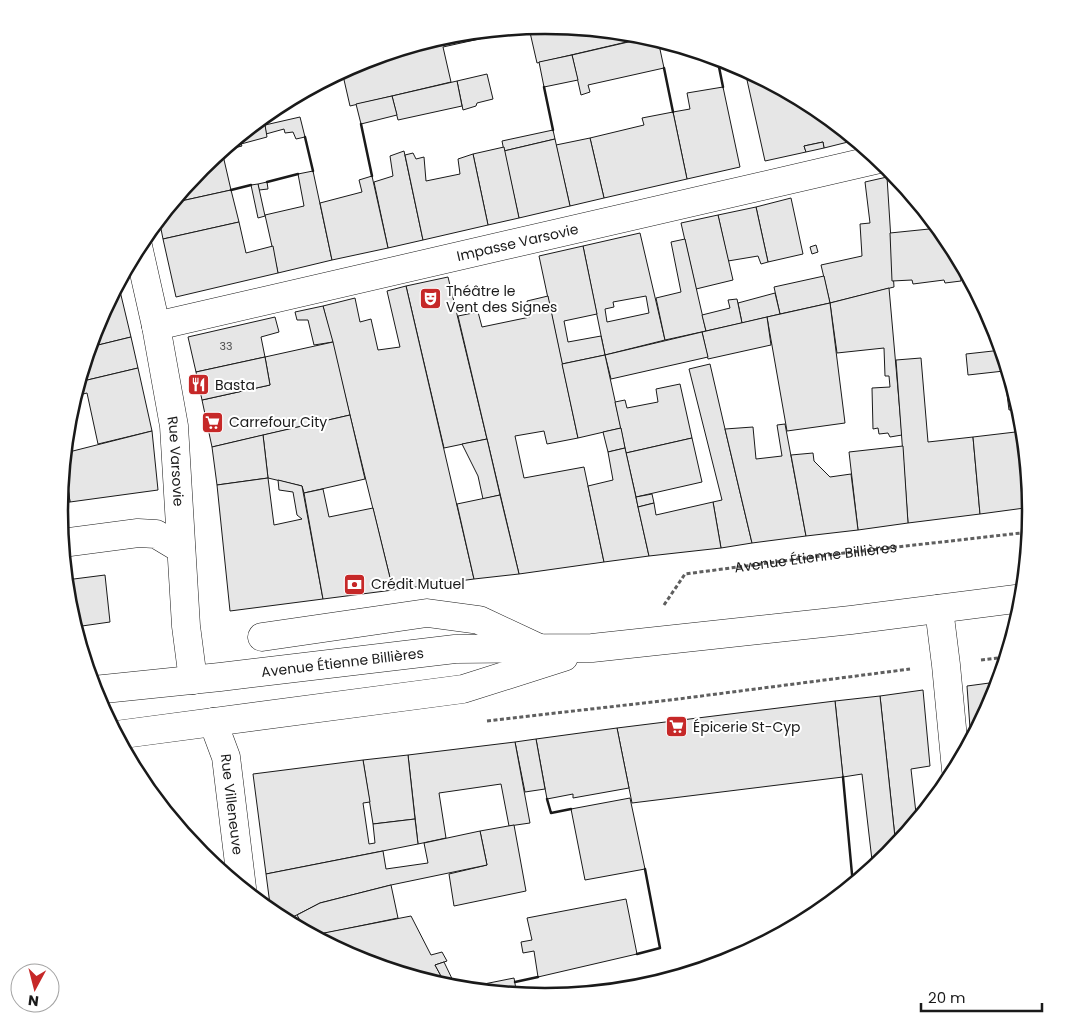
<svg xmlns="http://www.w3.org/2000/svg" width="1091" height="1023" font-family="Poppins,sans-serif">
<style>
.building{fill:#e6e6e6;stroke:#1a1a1a;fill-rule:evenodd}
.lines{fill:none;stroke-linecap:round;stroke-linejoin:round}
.minor-casing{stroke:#1a1a1a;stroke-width:29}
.major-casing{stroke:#1a1a1a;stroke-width:29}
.path{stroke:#5f5f5f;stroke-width:3;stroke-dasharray:4 2.5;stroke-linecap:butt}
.minor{stroke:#fff;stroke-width:28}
.major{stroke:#fff;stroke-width:28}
.wall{stroke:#1a1a1a;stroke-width:2.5}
.labels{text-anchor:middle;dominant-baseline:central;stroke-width:4;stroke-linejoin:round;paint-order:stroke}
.number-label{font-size:11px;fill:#4d4d4d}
.street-label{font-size:14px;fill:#1a1a1a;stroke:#fff}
.poi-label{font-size:14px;fill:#1a1a1a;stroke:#fff;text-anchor:start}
.rim{fill:none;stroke:#1a1a1a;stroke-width:2.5}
</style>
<rect width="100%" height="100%" fill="#fff"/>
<g class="building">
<path d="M546 25 633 34 635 40 537 63 529 28 443 47 451 82 350 106 342 71 360 62 451 34Z"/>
<path d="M650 37 658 40 664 68 588 85 590 92 581 95 572 55Z"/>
<path d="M572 55 578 80 544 87 539 62Z"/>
<path d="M487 74 493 99 477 103 476 106 463 110 457 81Z"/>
<path d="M759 77 816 107 856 140 824 148 823 142 804 146 806 152 765 161 747 80Z"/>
<path d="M457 81 462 106 398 120 392 96Z"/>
<path d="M723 87 740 167 687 179 673 112 690 109 687 93Z"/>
<path d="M392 96 397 115 361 124 356 104Z"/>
<path d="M673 112 687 179 604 198 590 138 644 125 642 118Z"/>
<path d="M300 117 305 137 296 139 293 132 285 133 284 129 266 134 265 125Z"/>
<path d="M265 125 267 137 241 144 242 146 222 151 231 190 172 203 202 167 249 128Z"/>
<path d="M553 130 555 139 504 151 502 141Z"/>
<path d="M590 138 604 198 570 206 556 145Z"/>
<path d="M555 139 570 206 519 218 504 151Z"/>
<path d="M823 142 824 148 806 152 804 146Z"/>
<path d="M504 147 519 218 488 225 473 154Z"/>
<path d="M404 151 423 240 388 248 374 182 393 176 390 156Z"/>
<path d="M413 153 416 159 424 157 426 181 460 174 458 159 473 154 488 225 423 240 405 155Z"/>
<path d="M313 171 332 260 278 273 265 215 304 206 298 174Z"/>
<path d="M372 176 388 248 332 260 320 203 362 192 359 180Z"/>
<path d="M887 177 894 287 830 303 821 265 862 256 860 224 870 223 865 182Z"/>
<path d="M267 182 268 189 259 190 258 184Z"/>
<path d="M258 184 265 216 258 218 251 185Z"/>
<path d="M231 190 239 222 163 239 159 219 172 203Z"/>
<path d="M791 198 803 254 768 262 756 207Z"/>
<path d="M756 207 768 262 761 264 758 256 728 261 718 215Z"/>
<path d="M718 215 733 280 696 289 681 223Z"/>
<path d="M239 222 246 253 273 246 278 273 176 297 163 239Z"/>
<path d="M939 228 950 241 969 277 961 278V281L945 283 944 280 913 284 912 280 892 281 890 233Z"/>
<path d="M640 233 665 340 605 355 583 246ZM646 296 649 313 607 322 605 309 614 307 613 302Z"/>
<path d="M685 239 706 331 665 340 656 298 681 292 671 242Z"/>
<path d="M816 245 818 252 812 254 810 247Z"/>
<path d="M583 246 597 314 564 321 568 342 601 336 605 355 562 364 539 256Z"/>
<path d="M824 276 830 303 780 314 774 287Z"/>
<path d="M448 277 487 439 444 448 406 286Z"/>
<path d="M119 283 120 291 113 293Z"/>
<path d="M406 286 474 579 393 590 323 306 355 298 360 322 371 319 378 350 400 347 387 291Z"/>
<path d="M889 288 902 435 890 437 888 433 879 434 878 428 873 429 872 388 890 387 889 376H885L884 348 837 353 830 303Z"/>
<path d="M120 291 131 337 90 347 96 325 113 293Z"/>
<path d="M775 293 780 314 742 323 738 303Z"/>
<path d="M548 296 578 438 547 444 544 431 515 436 524 478 584 467 604 562 519 574 458 316 478 312 482 327 530 317 527 301Z"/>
<path d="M737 299 742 323 706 331 702 315 730 308 728 300Z"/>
<path d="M830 303 845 423 787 431 767 317Z"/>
<path d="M323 306 333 342 314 345 308 320H297L295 312Z"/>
<path d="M275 317 279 332 261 337 265 357 196 372 188 337Z"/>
<path d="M767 317 771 345 708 359 702 332Z"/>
<path d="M702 332 708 357 611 379 605 355Z"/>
<path d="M131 337 138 368 79 382 90 347Z"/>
<path d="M333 342 350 415 212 447 202 400 270 385 265 357Z"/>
<path d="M1002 350 1020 409 1009 410 1004 371 968 375 966 354Z"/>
<path d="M605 355 621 428 578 438 562 364Z"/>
<path d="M265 357 270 385 202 400 196 372Z"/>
<path d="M921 358 928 442 973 437 980 514 908 523 896 360Z"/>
<path d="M710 364 725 429 752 543 721 548 713 502 722 500 689 369Z"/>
<path d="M138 368 152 431 98 444 87 393 75 396 79 382Z"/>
<path d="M680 384 692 438 626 453 615 402 625 400 627 408 658 402 656 389Z"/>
<path d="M350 415 365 479 304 493 302 486 268 478 263 435Z"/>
<path d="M68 416 73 442 66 444Z"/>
<path d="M785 424 806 536 752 543 725 429 753 427 756 459 782 456 777 425Z"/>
<path d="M621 428 625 448 608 452 603 432Z"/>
<path d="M152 431 158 490 70 502 64 458 65 453Z"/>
<path d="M1024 431 1032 507 980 514 973 437Z"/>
<path d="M263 435 268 478 217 485 212 447Z"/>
<path d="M692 438 702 482 636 497 626 453Z"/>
<path d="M487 439 500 495 483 499 478 476 462 444Z"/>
<path d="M903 446 908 523 858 530 849 452Z"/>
<path d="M625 448 649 556 604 562 588 486 613 480 608 452Z"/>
<path d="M813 453 814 461 830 477 851 474 858 530 806 536 791 455Z"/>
<path d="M64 458 70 502 60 503Z"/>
<path d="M268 478 274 525 302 519 297 515 293 492 279 490 278 480 302 486 323 599 230 611 217 485Z"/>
<path d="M323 489 329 517 373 508 393 590 323 599 304 493Z"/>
<path d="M652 494 654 503 638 507 636 497Z"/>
<path d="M500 495 519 574 474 579 457 504Z"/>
<path d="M713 502 721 548 649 556 638 507 654 503 656 515Z"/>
<path d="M105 575 110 622 75 627 68 606 66 580Z"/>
<path d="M997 682V690L995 698 971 742 967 686Z"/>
<path d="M923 690 930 766 911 769 917 822 896 847 880 696Z"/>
<path d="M880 696 896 847 889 856 873 869 862 774 843 777 835 701Z"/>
<path d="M835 701 843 777 632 803 617 728Z"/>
<path d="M617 728 629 788 573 798V794L547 799 536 739Z"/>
<path d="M536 739 545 789 525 792 515 742Z"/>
<path d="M515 742 530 823 509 826 501 784 439 793 446 838 418 844 408 755Z"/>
<path d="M408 755 415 819 373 824 363 760Z"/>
<path d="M363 760 370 802 363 803 369 844 375 843 373 824 415 819 418 844 266 874 253 774Z"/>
<path d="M630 798 645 869 585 880 571 809Z"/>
<path d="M514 825 526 891 454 906 449 874 487 865 480 831Z"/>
<path d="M480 831 487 865 391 885 320 903 285 921 271 912 266 874 383 851 386 869 428 863 424 843Z"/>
<path d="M391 885 398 918 321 934 315 937 307 933 297 915 320 903Z"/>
<path d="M626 899 637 954 538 977 534 951 523 953 521 942 532 940 527 918Z"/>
<path d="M411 916 431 955 442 952 447 961 435 965 447 987 359 961 331 946 324 933Z"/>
<path d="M444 962 457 989 447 987 435 965Z"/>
<path d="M514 978 517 995 459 989Z"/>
</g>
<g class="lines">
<defs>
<g id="minor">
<path id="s2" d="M138 246 156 326 174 426 186 626 193 680"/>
<path id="s3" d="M156 326 879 159"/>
<path d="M62 543 138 533 156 534 181 549"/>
<path d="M939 609 946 665 956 770"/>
<path d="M262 637 427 613 479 620 541 649"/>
<path id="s4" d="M213 722 226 757 242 888"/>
</g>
<g id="major">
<path id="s5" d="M94 690 220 677 455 649 592 648 851 620 1023 598"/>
<path d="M116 735 463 689 564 657"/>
</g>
</defs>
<use href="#minor" class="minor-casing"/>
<use href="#major" class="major-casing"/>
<g class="path">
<path id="s1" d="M664 605 685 574 844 553 1030 532"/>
<path d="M981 660 1007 657"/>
<path d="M487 721 678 699 910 669"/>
</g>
<use href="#minor" class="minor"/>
<use href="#major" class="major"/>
<g class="wall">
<path d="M717 57 723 87"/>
<path d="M664 68 673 112"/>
<path d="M544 87 553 130"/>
<path d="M361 124 372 176"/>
<path d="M305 137 313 171"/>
<path d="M267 182 298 174"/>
<path d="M231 190 251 185"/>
<path d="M843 777 853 885"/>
<path d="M547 799 551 813 571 809"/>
<path d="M637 954 660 948 645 869"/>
<path d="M515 982 538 977"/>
</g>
</g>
<defs>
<symbol id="theatre-square" viewBox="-11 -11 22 22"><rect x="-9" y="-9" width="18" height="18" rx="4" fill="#c62828" stroke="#fff"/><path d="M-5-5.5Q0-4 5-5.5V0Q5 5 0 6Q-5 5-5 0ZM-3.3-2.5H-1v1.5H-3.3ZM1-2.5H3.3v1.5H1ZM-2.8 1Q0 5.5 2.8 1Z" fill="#fff"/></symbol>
<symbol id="restaurant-square" viewBox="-11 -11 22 22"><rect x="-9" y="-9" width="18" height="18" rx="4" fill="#c62828" stroke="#fff"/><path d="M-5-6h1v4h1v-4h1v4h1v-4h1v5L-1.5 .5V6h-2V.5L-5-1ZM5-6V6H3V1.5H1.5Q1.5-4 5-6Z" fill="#fff"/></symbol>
<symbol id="supermarket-square" viewBox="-11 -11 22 22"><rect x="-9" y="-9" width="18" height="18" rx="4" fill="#c62828" stroke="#fff"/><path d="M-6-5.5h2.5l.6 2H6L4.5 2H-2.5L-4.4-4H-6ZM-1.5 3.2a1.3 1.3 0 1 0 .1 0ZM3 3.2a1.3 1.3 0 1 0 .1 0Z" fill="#fff"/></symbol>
<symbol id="bank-square" viewBox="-11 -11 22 22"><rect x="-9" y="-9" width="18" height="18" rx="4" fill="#c62828" stroke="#fff"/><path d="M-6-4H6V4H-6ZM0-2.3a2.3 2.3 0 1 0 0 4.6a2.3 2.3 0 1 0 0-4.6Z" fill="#fff"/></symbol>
</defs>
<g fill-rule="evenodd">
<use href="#theatre-square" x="418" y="286" width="25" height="25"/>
<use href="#restaurant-square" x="186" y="372" width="25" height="25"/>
<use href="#supermarket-square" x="200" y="410" width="25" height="25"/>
<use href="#bank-square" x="342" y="572" width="25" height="25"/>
<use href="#supermarket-square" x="664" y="714" width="25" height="25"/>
</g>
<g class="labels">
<g class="number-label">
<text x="226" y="346">33</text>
</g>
<g class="street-label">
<text stroke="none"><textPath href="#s3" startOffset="371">Impasse Varsovie</textPath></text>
<text stroke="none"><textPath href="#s2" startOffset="219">Rue Varsovie</textPath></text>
<text stroke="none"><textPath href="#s1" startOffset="169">Avenue Étienne Billières</textPath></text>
<text stroke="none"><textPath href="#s5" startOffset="250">Avenue Étienne Billières</textPath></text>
<text stroke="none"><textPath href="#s4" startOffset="85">Rue Villeneuve</textPath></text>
</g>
<g class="poi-label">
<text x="446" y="291">Théâtre le<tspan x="446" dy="16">Vent des Signes</tspan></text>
<text x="215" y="385">Basta</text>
<text x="229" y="422">Carrefour City</text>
<text x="371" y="584">Crédit Mutuel</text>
<text x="693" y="727">Épicerie St-Cyp</text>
</g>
</g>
<path d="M0 0H1091V1023H0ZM68 511a477 477 0 1 1 954 0a477 477 0 1 1-954 0Z" fill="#fff" fill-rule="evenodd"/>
<path class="rim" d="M68 511a477 477 0 1 1 954 0a477 477 0 1 1-954 0Z"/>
<g transform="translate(35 988) rotate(187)"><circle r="24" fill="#ffffff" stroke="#a3a3a3"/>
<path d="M0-4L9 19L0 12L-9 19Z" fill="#c62828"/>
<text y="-8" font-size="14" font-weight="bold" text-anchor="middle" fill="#1a1a1a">N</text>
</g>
<path d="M921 1003v8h121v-8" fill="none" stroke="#1a1a1a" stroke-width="2.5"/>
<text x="928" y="1003" font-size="15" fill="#1a1a1a" stroke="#ffffff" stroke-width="4" paint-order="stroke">20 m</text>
</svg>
